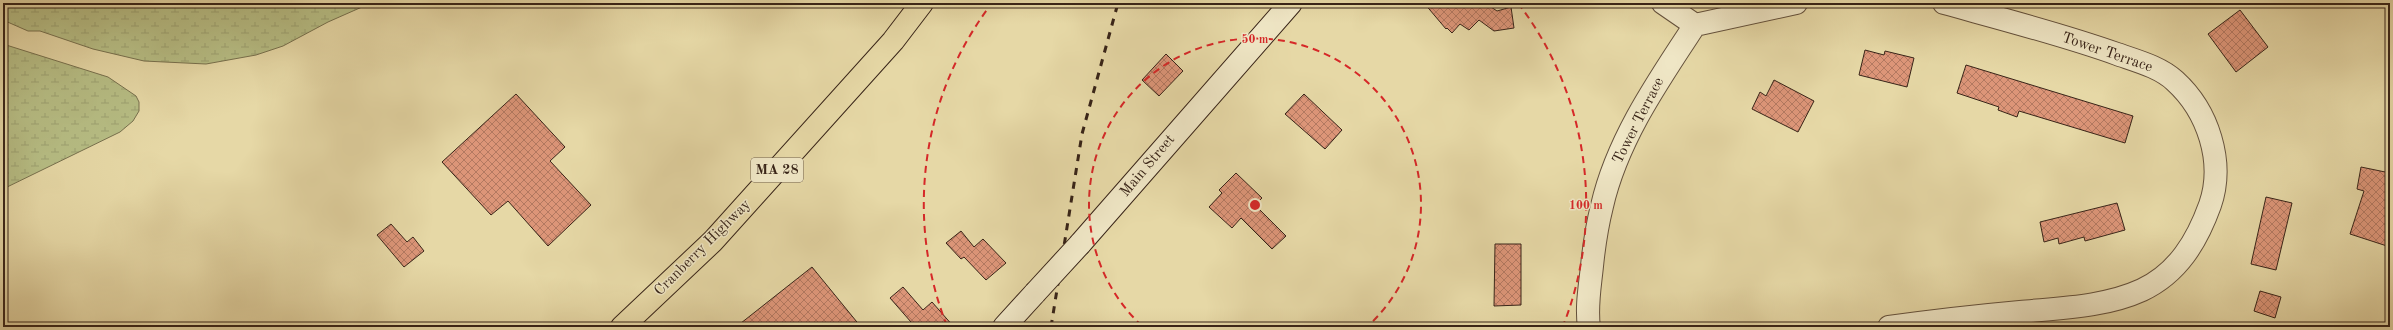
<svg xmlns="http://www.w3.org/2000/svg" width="2393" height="330" font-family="'Old Standard TT',serif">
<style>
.wetland{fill:url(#wetland-marsh);stroke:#78714e}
.building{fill:url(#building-cross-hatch);stroke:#382418}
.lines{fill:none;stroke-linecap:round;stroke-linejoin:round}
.minor-casing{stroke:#64513c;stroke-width:24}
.secondary-casing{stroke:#382418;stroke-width:24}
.primary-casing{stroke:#382418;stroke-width:24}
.minor{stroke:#efe6c5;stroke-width:22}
.secondary{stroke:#efe6c5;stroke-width:22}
.primary{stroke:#e6d8a6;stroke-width:22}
.rail{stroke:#382418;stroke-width:3;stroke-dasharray:7 7;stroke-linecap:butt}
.secondary-bridge-casing{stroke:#382418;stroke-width:24;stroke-linecap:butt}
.secondary-bridge{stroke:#efe6c5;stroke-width:22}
.ring{fill:none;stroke:#d62828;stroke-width:2;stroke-dasharray:7 5}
.labels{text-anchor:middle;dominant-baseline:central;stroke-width:3;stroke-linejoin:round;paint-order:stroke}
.shield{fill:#efe6c5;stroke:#6f5e4c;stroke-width:1}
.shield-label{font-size:14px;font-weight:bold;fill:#382418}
.street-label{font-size:15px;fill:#382418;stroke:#efe6c5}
.centre{fill:#d62828;stroke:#efe6c5;stroke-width:2}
.ring-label{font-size:12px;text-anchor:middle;font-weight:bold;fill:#d62828;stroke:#efe6c5;stroke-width:3;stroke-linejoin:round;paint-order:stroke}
</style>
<defs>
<pattern id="wetland-marsh" width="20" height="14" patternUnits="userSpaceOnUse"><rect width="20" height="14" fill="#b7be85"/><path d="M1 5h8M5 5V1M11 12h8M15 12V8" fill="none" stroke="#9ea372"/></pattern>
<pattern id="building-cross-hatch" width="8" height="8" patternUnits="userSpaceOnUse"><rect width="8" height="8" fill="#dc9578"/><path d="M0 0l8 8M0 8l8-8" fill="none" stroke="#b37961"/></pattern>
</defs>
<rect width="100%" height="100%" fill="#e6d8a6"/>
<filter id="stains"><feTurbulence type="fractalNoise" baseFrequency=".005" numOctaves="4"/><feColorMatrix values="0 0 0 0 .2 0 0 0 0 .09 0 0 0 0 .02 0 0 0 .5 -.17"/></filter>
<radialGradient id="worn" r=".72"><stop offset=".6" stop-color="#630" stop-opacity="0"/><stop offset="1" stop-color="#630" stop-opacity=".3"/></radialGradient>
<g class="wetland">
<path d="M3 3H371L328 22 283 46 256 55 206 64 144 61 93 49 40 31H28L3 20Z"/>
<path d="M3 44 108 77 136 96 139 102V111L133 121 120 132 3 189Z"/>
</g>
<g class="building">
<path d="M1424 3H1494L1491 7 1497 11 1511 7 1514 28 1494 31 1479 20 1469 30 1460 24 1452 33 1447 28 1446 29Z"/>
<path d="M2240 10 2268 47 2236 72 2208 34Z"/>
<path d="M1865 50 1884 55 1885 51 1914 58 1907 87 1859 75Z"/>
<path d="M1166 54 1183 71 1159 96 1142 80Z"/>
<path d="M1966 65 2133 116 2125 143 2019 111 2017 117 1998 110 1999 107 1957 93Z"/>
<path d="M1774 80 1814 101 1798 132 1752 109 1760 92 1766 96Z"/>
<path d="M516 94 565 147 550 161 591 205 548 246 508 201 491 215 442 162Z"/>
<path d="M1304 94 1342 130 1325 149 1285 114Z"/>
<path d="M2361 167 2390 173V247L2350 234 2364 191 2357 189Z"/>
<path d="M1236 173 1262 198 1255 205 1286 236 1272 249 1241 218 1232 228 1209 207 1222 193 1219 190Z"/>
<path d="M2266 197 2292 203 2276 270 2251 264Z"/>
<path d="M2117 203 2125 230 2085 241 2084 237 2059 244 2058 238 2044 242 2040 222Z"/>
<path d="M391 224 407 242 413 237 424 251 404 267 377 235Z"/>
<path d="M961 231 974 247 983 239 1006 263 986 280 964 257 961 259 946 243Z"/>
<path d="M1495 244H1521V305L1494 306Z"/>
<path d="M812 267 861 327H736Z"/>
<path d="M903 287 923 310 932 302 954 327H905L911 322 890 298Z"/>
<path d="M2260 291 2281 297 2275 318 2254 311Z"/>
</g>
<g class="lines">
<defs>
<g id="minor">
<path d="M1663 3 1695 25"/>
<path d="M1589 327C1586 307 1590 286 1592 266 1594 246 1597 226 1602 206 1617 140 1658 81 1695 25L1796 3"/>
<path d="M1889 327C1932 321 1976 316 2020 312 2060 308 2105 307 2142 290 2178 273 2197 241 2210 205 2225 162 2208 111 2175 81 2160 67 2137 61 2117 54 2061 34 2002 19 1944 3"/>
</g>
<g id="secondary">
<path d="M1080 244 1291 3"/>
<path d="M1004 327 1035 293"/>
</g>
<path id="primary" d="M622 327 713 241 893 41 922 3"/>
</defs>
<use href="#minor" class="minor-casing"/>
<use href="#secondary" class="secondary-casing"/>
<use href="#primary" class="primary-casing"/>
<use href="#minor" class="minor"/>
<use href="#secondary" class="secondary"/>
<use href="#primary" class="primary"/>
<path class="rail" d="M1051 327 1082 134 1118 3"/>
<defs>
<path id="secondary-bridge" d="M1035 293 1080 244"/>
</defs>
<use href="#secondary-bridge" class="secondary-bridge-casing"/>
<use href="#secondary-bridge" class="secondary-bridge"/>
</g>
<g class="ring">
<path d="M1142 326A166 166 0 1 1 1368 326"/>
<path d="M947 326A331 331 0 0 1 992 3M1518 3A331 331 0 0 1 1563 326"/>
</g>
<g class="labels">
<rect class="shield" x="751" y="158" width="52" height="24" rx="3"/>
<g class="shield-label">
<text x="777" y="170">MA 28</text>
</g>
<g class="street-label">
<text transform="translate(2107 53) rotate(19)">Tower Terrace</text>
<text transform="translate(1639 121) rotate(-63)">Tower Terrace</text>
<text transform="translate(1148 166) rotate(-50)">Main Street</text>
<text transform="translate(703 248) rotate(-45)">Cranberry Highway</text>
</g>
</g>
<circle cx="1255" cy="205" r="6" class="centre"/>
<g class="ring-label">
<text x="1255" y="43">50 m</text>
<text x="1586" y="209">100 m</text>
</g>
<rect width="2393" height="330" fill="none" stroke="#e6d8a6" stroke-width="16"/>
<rect x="4" y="4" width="2385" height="322" fill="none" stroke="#382418" stroke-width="2"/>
<rect x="8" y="8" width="2377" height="314" fill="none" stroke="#382418"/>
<rect width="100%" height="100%" filter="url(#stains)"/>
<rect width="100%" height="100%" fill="url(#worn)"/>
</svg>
